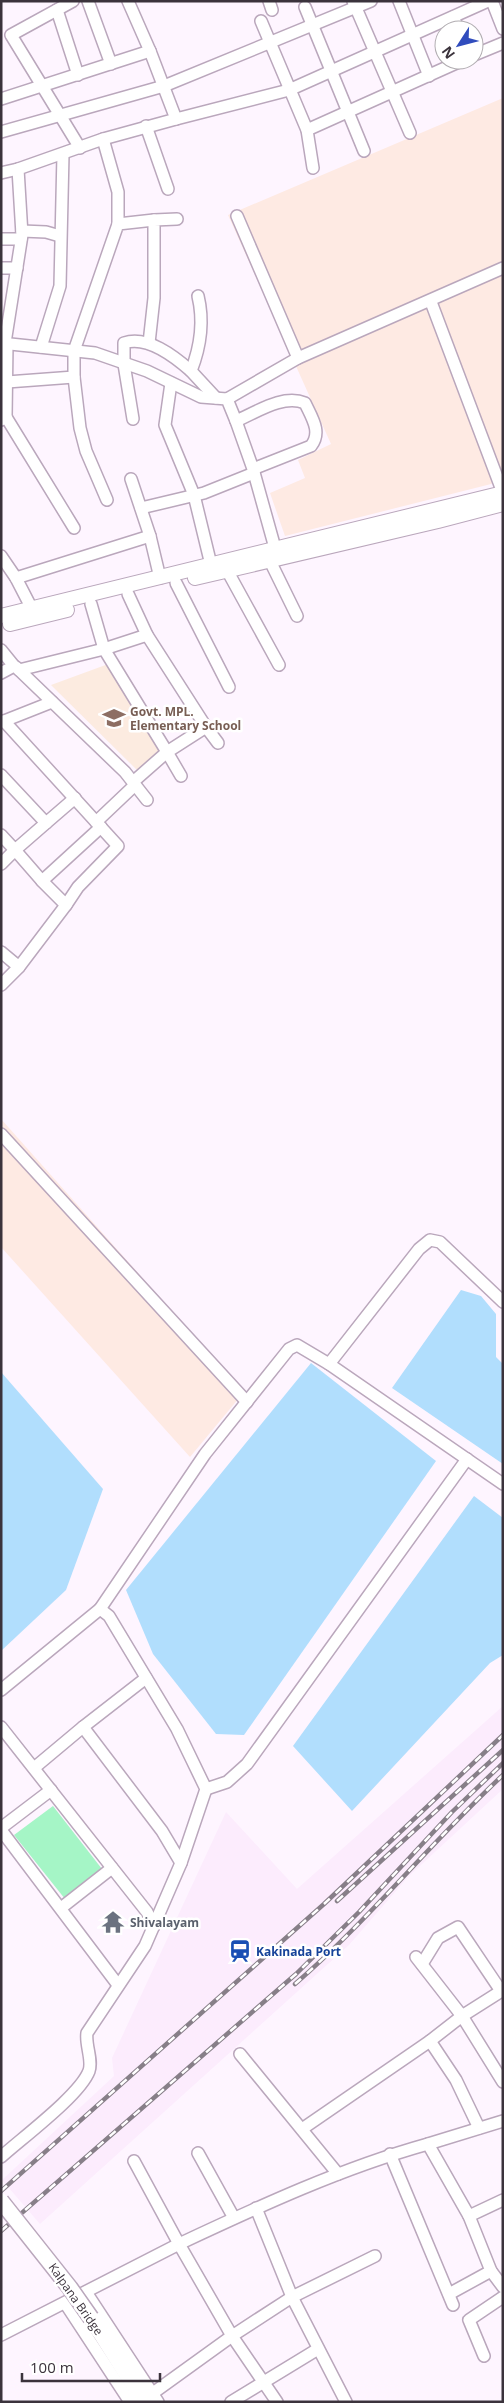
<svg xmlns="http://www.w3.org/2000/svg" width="504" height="2403" font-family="'Open Sans',sans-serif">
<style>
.built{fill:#fcecfd}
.industrial{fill:#feeae3}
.education{fill:#fcebe0}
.green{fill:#a5f5c6}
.water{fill:#b1defd}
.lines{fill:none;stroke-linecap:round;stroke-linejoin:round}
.minor-casing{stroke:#baa7bc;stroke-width:14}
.tertiary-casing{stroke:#baa7bc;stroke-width:16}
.secondary-casing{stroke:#baa7bc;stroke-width:18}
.minor{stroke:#fff;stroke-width:11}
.tertiary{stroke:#fff;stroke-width:14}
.secondary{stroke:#fff;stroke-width:15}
.rail-casing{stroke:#877f88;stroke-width:4.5}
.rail{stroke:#fff;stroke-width:2.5;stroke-dasharray:8;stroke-linecap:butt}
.secondary-bridge-casing{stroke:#baa7bc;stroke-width:18;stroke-linecap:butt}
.secondary-bridge{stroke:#fff;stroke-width:15}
.labels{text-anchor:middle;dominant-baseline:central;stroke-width:5;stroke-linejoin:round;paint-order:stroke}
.education-label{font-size:12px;font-weight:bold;fill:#785e54;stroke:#fff;text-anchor:start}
.worship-label{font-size:12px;font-weight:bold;fill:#5b616d;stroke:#fff;text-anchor:start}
.transit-label{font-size:12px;font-weight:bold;fill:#164399;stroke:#fff;text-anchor:start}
.street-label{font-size:12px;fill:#3b333c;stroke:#fff}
</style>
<rect width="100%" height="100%" fill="#fef5ff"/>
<path class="built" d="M503 1706V1789L409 1876 349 1945 40 2224 2 2180 114 2076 112 2058 226 1812 297 1889Z"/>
<g class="industrial">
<path d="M503 98V481L285 536 270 493 305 478 298 460 331 444 228 215Z"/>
<path d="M1 1119 244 1392 190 1457 1 1247Z"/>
</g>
<path class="education" d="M111 663 163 752 138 771 51 685Z"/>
<path class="green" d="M53 1806 102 1869 65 1899 14 1835Z"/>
<g class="water">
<path d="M461 1290 481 1296 496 1314V1357L503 1364V1464L392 1388Z"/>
<path d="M311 1363 436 1461 244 1735 216 1734 153 1654 126 1590Z"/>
<path d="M1 1372 103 1489 66 1590 1 1651Z"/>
<path d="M474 1496 503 1518V1655L490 1663 352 1811 293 1746Z"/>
</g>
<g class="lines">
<defs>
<g id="minor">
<path d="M73 1 11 35 80 148"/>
<path d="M88 1 111 64"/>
<path d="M269 1 272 10"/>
<path d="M353 1 410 133"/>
<path d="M399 1 429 76"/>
<path d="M492 1 503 29"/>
<path d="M305 7 364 151"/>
<path d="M57 10 78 75"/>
<path d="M453 17 459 30"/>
<path d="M261 21 307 130 313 168"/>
<path d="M474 55 503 43"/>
<path d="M1 99 150 51"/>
<path d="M176 119 289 90 488 1"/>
<path d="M146 126 168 189"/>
<path d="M307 130 463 60"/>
<path d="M1 132 164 86 371 1"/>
<path d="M103 139 176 119 150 51 128 1"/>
<path d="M1 173 18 169"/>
<path d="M237 216 298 358"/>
<path d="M22 231 46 232 60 236"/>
<path d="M1 239H21"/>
<path d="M1 268H17"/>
<path d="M198 296C204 321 200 348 191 371L216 398"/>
<path d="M431 302 503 493"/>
<path d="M1 343 95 353 147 371 201 397 227 399 236 421"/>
<path d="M5 343 22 235 18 169 103 139 118 192V224"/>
<path d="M149 343 154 298V220L177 219"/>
<path d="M41 347 60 286 63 154"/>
<path d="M74 377 80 428 86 451 107 500"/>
<path d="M7 382 74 377V351L118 224 154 220"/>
<path d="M171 383 165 425 194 495 213 573"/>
<path d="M227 399 298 358 503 268"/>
<path d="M6 417 74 528"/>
<path d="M133 419 124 364V343C147 335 174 356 191 371"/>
<path d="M1 420 6 417 7 344"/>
<path d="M253 469 236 421C257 412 283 394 305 403 312 418 322 432 311 446L253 469 275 548"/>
<path d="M131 479 150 536 160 578"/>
<path d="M141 508 204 493 254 473"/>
<path d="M1 556 16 578 32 609"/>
<path d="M270 561 297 616"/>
<path d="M228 572 279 665"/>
<path d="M16 578 150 536"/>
<path d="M176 583 229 687"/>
<path d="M128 594 147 635"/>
<path d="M91 604 104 649 147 635 206 727 167 752 181 776"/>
<path d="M1 650 14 666 1 673"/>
<path d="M16 667 125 772 147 800"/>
<path d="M19 670 104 649 167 752 133 782"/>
<path d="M4 721 52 702"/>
<path d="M1 722 4 721 118 846 78 887 66 905"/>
<path d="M206 727 218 743"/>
<path d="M1 775 46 823 75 798"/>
<path d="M96 822 135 785"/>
<path d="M1 835 15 850 46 823"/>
<path d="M1 864 15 850 42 881 101 827"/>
<path d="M1 952 19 967"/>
<path d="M1 985 19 967 66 905 42 881"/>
<path d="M1 1134 247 1402"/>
<path d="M329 1364 419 1249 430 1240 440 1242 503 1302"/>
<path d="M100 1609 205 1454 289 1349 297 1345 329 1364 503 1484"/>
<path d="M146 1678 83 1727 162 1831 181 1863"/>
<path d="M1 1690 100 1609 109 1616 177 1729 206 1789 181 1863 145 1946 87 2033C85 2045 93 2060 89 2071 80 2095 22 2138 1 2157"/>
<path d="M1 1727 147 1912 154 1926"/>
<path d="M34 1768 83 1727"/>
<path d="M206 1789 227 1782 247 1764 467 1459"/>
<path d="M1 1828 51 1790"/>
<path d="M1 1830 118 1985"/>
<path d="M61 1908 112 1868"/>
<path d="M416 1957 462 2016 503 1990"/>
<path d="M422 1964 438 1938 458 1927 501 1991"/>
<path d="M430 2041 462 2016 503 2082"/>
<path d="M240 2054 338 2174"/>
<path d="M302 2129 430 2041 456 2080 479 2128"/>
<path d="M428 2144 503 2121"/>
<path d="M198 2153 234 2218"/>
<path d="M390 2154 453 2305"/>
<path d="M134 2161 179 2244C260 2206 342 2168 428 2144L469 2216 491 2271 503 2287"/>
<path d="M256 2208 292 2297 375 2256"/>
<path d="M469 2216 503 2200"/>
<path d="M86 2292 158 2402"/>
<path d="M449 2294 491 2271"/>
<path d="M65 2303 130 2402"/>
<path d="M1 2335 179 2244 232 2336 277 2402"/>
<path d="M484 2356 469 2320 503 2297"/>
<path d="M153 2393 232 2336 292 2297 346 2402"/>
<path d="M231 2402 318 2349"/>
</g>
<g id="tertiary">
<path d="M195 578 438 521 503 504"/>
<path d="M1 616 503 493"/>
<path d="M10 624 67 610"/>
</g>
<path id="secondary" d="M91 2318 144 2402"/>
</defs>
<use href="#minor" class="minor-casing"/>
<use href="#tertiary" class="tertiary-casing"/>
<use href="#secondary" class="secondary-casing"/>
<use href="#minor" class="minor"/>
<use href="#tertiary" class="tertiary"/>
<use href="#secondary" class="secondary"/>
<defs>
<g id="rail">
<path d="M337 1901 503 1750"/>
<path d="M295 1984C369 1920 431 1842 503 1775"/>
<path d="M1 2191 324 1904 503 1735"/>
<path d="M1 2231 296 1974 359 1912 452 1812 503 1763"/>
</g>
</defs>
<use href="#rail" class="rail-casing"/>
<use href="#rail" class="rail"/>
<defs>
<path id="secondary-bridge" d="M1 2201 70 2288 91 2318"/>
</defs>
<use href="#secondary-bridge" class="secondary-bridge-casing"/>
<use href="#secondary-bridge" class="secondary-bridge"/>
</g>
<defs>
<symbol id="school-bare" viewBox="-9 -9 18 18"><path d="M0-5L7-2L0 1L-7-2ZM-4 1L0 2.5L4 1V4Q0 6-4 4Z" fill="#8d6e63" stroke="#fff" stroke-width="2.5" paint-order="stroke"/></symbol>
<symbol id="temple-bare" viewBox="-9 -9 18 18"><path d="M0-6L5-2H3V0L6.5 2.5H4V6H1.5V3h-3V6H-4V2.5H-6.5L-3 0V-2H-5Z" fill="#6b7280" stroke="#fff" stroke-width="2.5" paint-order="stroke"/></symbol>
<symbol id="station-bare" viewBox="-9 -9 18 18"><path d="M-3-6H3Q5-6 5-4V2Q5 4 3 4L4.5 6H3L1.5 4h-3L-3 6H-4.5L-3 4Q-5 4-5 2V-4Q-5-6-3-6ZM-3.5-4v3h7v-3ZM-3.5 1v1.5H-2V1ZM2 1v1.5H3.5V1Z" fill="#1a4fb4" stroke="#fff" stroke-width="2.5" paint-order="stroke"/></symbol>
</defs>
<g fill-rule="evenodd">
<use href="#school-bare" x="98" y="702" width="32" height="32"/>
<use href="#temple-bare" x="97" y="1906" width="32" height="32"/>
<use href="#station-bare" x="224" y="1935" width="32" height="32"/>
</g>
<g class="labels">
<g class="education-label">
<text x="130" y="711">Govt. MPL.<tspan x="130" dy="14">Elementary School</tspan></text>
</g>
<g class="worship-label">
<text x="130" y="1922">Shivalayam</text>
</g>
<g class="transit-label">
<text x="256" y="1951">Kakinada Port</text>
</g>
<g class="street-label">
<text transform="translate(76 2299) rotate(55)">Kalpana Bridge</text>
</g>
</g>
<rect width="504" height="2403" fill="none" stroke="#3b333c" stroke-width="5"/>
<g transform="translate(459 45) rotate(234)"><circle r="24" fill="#ffffff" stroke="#b1adb1"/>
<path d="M0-4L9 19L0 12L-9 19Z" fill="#304cbd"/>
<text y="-8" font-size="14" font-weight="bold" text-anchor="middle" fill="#3b333c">N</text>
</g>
<path d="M22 2373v8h138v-8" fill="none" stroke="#3b333c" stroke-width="2.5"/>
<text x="30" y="2373" font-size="15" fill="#3b333c" stroke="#ffffff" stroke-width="4" paint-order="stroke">100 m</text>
</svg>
